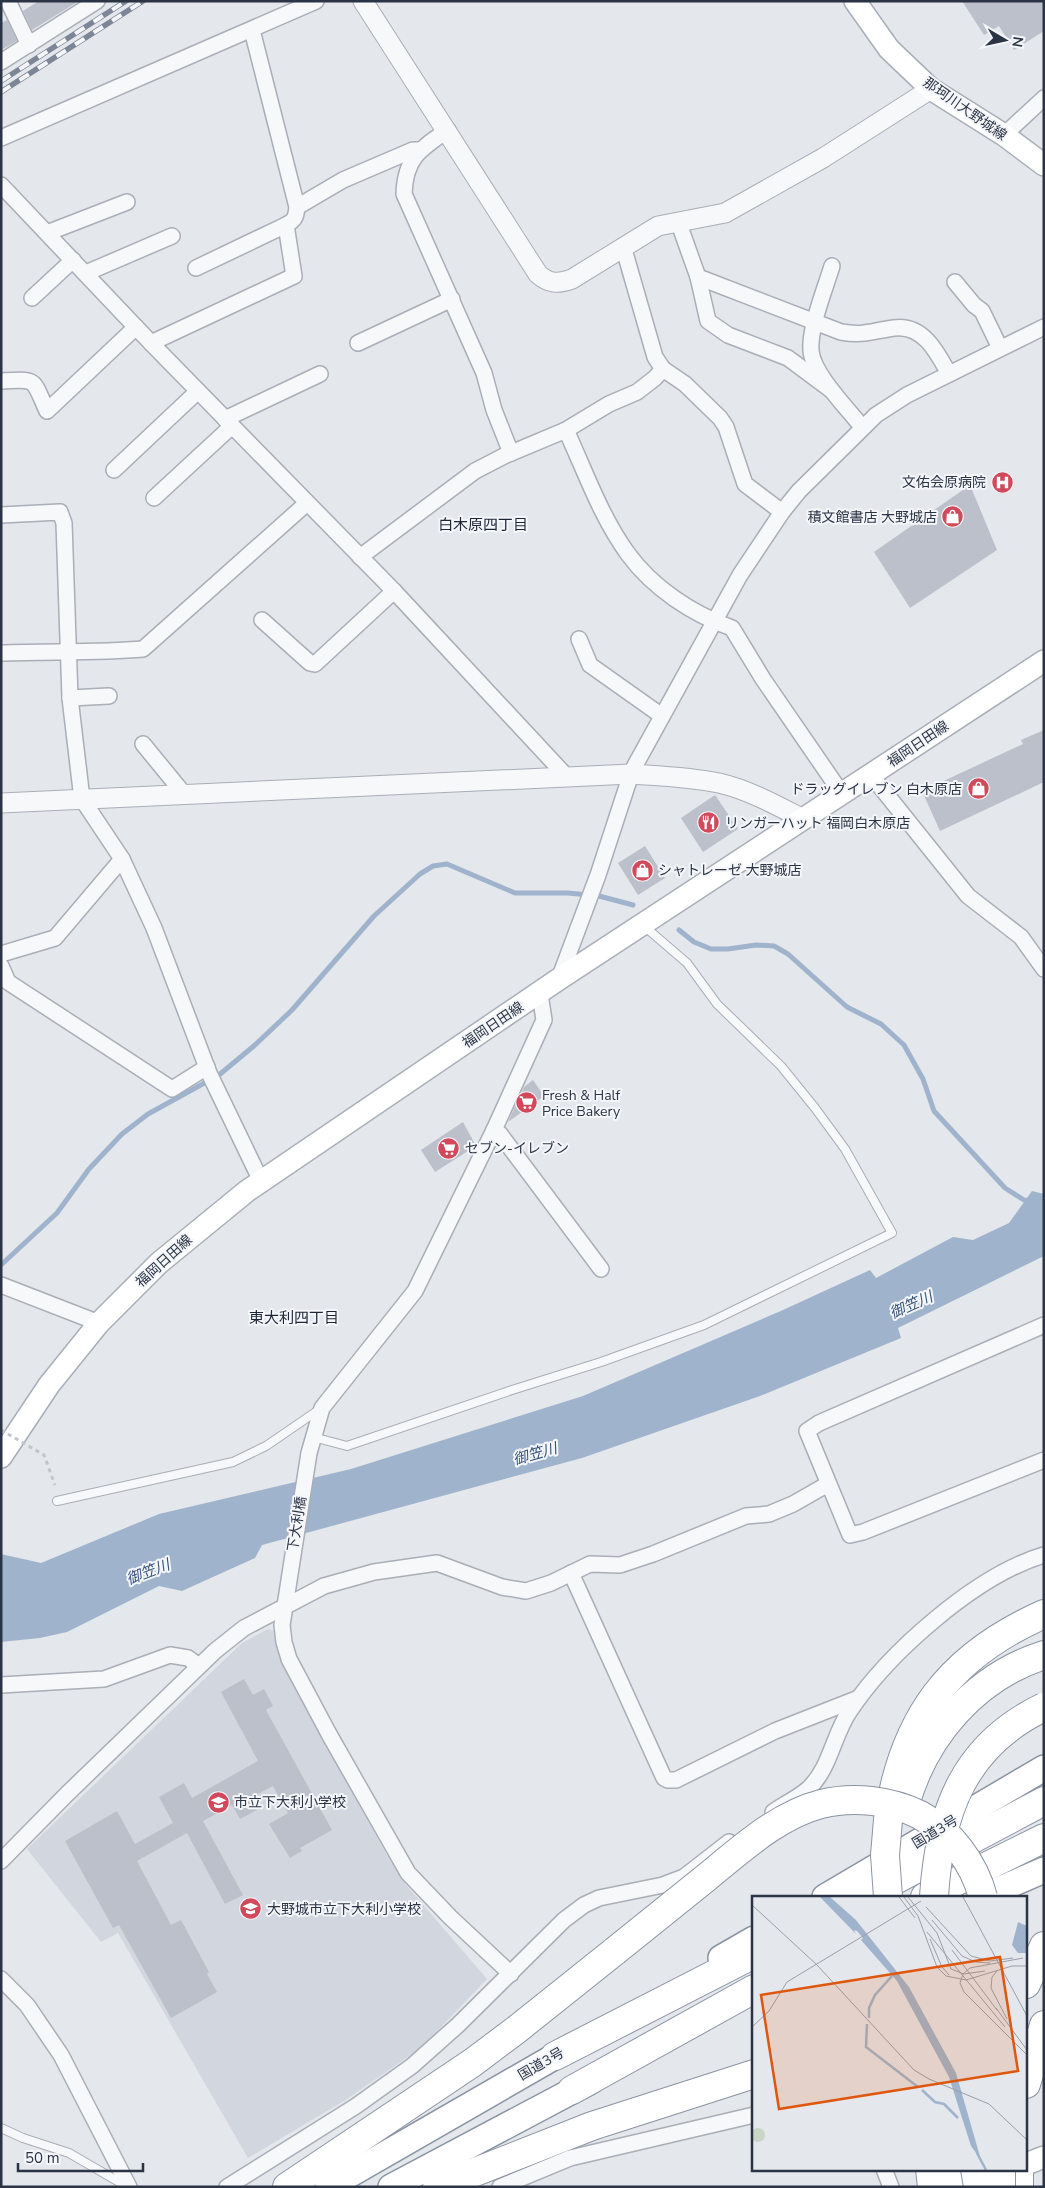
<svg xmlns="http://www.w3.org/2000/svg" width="1045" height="2188" font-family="'Nunito Sans','Noto Sans JP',sans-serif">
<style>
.built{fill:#d2d6de}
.water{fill:#9fb4cc}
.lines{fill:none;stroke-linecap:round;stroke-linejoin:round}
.stream{stroke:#9fb4cc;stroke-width:5}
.building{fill:#bbc0ca}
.service-casing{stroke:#a9aeb7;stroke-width:10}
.minor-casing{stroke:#a9aeb7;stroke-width:18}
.tertiary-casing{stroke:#a9aeb7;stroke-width:21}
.secondary-casing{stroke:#a9aeb7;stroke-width:24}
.trunk-casing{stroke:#8b94a3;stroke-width:28}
.motorway-casing{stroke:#8b94a3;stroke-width:30}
.service{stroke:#f7f8fa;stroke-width:8}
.minor{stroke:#f7f8fa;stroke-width:15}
.tertiary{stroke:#f7f8fa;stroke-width:19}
.secondary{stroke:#fff;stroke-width:21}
.trunk{stroke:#fff;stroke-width:25}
.motorway{stroke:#fff;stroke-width:28}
.rail-casing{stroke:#7d8696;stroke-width:5.5}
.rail{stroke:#f4f6f9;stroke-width:4;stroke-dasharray:11;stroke-linecap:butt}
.motorway-bridge-casing{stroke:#8b94a3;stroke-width:30;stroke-linecap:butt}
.path-bridge{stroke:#c2c5cb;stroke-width:3;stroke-dasharray:4 4;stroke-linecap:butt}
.motorway-bridge{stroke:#fff;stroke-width:28}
.labels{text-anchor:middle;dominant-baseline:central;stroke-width:4;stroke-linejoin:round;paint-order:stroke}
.street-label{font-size:14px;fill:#2b3445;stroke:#f4f6f9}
.poi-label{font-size:14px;fill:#2b3445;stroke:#f4f6f9;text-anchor:start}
.neighbourhood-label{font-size:15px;fill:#1d2536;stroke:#f4f6f9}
.water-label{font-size:15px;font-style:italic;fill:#34527a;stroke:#f4f6f9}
.inset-river{fill:none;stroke:#9fb4cc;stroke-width:2.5}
.inset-road{fill:none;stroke:#9a9fa9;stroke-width:1}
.view{fill:#df570f;fill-opacity:0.15;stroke:#df570f;stroke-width:2.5}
.inset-edge{fill:none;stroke:#2b3445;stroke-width:2.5}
</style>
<rect width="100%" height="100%" fill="#e4e7ec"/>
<path class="built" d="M268 1629 276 1632 279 1658 386 1854 407 1886 487 1979 421 2048 344 2101 248 2158 118 1933 101 1942 27 1849 242 1643Z"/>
<path class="water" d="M1032 1191 1044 1194V1256L898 1328 901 1338 760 1396 582 1458 262 1545 255 1558 182 1591 159 1586 67 1632 40 1638 1 1642V1554L41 1563 159 1514 351 1469 583 1396 783 1310 870 1270 876 1278 953 1237 973 1240 1009 1223Z"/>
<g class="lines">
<g class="stream">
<path d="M679 930 694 942 711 949H728L756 945 774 946 788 954 847 1007 881 1024 904 1045 923 1079 934 1111 1005 1188 1024 1200 1044 1201"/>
<path d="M1 1265 57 1213 89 1169 122 1134 148 1114 219 1075 255 1045 292 1010 374 916 420 874 433 866 447 864 515 893H568L599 896 633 905"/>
</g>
</g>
<g class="building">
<path d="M39 1H79L32 30 23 11Z"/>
<path d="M962 1H1044V31L1014 50 999 26 984 35Z"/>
<path d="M7 20 17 41 1 50V23Z"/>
<path d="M970 485 997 550 910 608 874 552Z"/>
<path d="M1044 730V782L940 831 922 791 1023 744 1021 740Z"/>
<path d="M715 795 738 829 703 852 681 818Z"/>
<path d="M645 846 665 878 638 895 618 863Z"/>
<path d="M533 1080 544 1096 508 1122 524 1087Z"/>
<path d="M463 1122 476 1146 435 1172 421 1150Z"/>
<path d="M244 1679 253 1695 264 1689 273 1706 266 1710 332 1830 300 1848 302 1851 290 1858 269 1824 288 1813 273 1786 250 1798 257 1810 240 1819 232 1805 203 1821 243 1895 225 1904 187 1833 137 1861 171 1925 181 1920 209 1972 207 1974 217 1992 171 2018 119 1925 113 1928 65 1841 117 1811 135 1844 173 1823 159 1797 184 1783 192 1798 258 1761 221 1692Z"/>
</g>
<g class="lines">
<defs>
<g id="service">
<path d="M313 1437 347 1446 512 1390 601 1362 704 1325 892 1233 845 1149 815 1108 781 1066 717 1004 687 963 644 926"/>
<path d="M57 1501 233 1462 266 1446 320 1409"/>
<path d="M1 2128 23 2138 69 2153 126 2186"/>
</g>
<g id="minor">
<path d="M8 1 29 45"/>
<path d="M1 62 97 1"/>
<path d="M448 130C420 149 405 158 404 194L484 373 494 410 511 453"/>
<path d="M1004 135 1044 98"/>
<path d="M1 138 316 1"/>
<path d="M1 185 151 343 394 591 568 778"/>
<path d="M297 207 343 180 413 150H418"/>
<path d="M678 221 698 277 841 332C865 336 871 331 894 328 923 324 937 352 949 374"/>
<path d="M47 233 127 202"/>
<path d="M623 246 655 357 663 369 685 384 720 418 726 427 745 484 782 512"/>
<path d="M832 266C825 289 809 328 811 351 813 374 848 409 862 427"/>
<path d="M196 268 286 225C295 220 296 217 297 207L252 30"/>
<path d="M86 273 172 236"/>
<path d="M698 277 708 321 728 335 788 358 831 390"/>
<path d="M955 282 974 305 982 311 1000 348"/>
<path d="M32 298 73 260"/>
<path d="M151 343 294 276 286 225"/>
<path d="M358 343 452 299"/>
<path d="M1 381C38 379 32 378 47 411L136 327"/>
<path d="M225 419 320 374"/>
<path d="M566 430C585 471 601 517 628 554 653 588 692 614 732 628L763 679 842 794"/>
<path d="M114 470 198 391"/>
<path d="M154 498 232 426"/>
<path d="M1 515 60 512 64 523 70 698 82 799 122 859 154 928 209 1073 261 1181"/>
<path d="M360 557 475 471 504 456 566 430 609 404 637 392 655 378 663 369"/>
<path d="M262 620 310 663 315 664 394 591"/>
<path d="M579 639 590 665 662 716"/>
<path d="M1 653C48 651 96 653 143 649L307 503"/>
<path d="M70 698 109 696"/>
<path d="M143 744 184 794"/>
<path d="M871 775 968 896 1021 937 1044 969"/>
<path d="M1 954 55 938 122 859"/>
<path d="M1 966 8 982 172 1089 207 1067"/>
<path d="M559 979 598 875 632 771 740 575 782 512 799 491 876 415 907 395 1044 327"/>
<path d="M494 1130 500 1134 601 1269"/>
<path d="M1 1285 99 1323"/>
<path d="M1044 1325 819 1423 807 1431 850 1535 863 1532 1044 1460"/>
<path d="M571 1573 664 1778 668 1780H676L775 1731 859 1698"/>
<path d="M1 1685 104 1679 170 1655 188 1658 199 1666"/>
<path d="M773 1812C784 1804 798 1798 808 1789 830 1769 833 1736 849 1712 888 1653 976 1575 1044 1555"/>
<path d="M1 1861 67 1794 215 1651 244 1628 324 1586 374 1572 437 1563 502 1587 526 1591 551 1583 590 1564 620 1565 653 1554 746 1516 769 1514 793 1504 828 1484"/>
<path d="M511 1974 450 1917 408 1873 329 1734 289 1659 284 1642 282 1625 309 1453 322 1408 415 1291 494 1130 544 1020 540 994"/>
<path d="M1 1979 27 2005 61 2055 129 2187"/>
<path d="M884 2169 891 2187"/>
<path d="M227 2187 356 2106 412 2066 458 2025 564 1920 584 1905 599 1898 663 1885 684 1877 729 1842"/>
<path d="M500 2187 570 2158 754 2115"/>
</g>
<g id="tertiary">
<path d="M363 1 538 274C549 284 558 284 572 279L658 226 725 213 823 158 931 89"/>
<path d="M1 803 631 774C660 776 690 777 719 783 749 790 776 805 803 819"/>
</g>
<g id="secondary">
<path d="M855 1 889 49 931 89 1004 135 1044 165"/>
<path d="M1 1457 49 1385 99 1323 159 1263 247 1191 559 979 1044 661"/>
<path d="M1026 2164 1044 2157"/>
</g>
<g id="trunk">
<path d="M825 1897 1044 1768"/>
<path d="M982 1897 1044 1870"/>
<path d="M721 1958 754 1939"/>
<path d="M328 2187 573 2046"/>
<path d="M391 2187 591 2081"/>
</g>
<g id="motorway">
<path d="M905 1805C924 1736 975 1677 1044 1655"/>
<path d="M888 1820C903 1718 949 1656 1044 1614"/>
<path d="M863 1897 1044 1801"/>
<path d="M925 1897 1044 1838"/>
<path d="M1026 1984 1044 1946"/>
<path d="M555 2056 754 1954"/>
<path d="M1026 2084 1044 2025"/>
<path d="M572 2090 754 1989"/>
<path d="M930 2169 932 2187"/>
<path d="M954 2169 956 2187"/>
<path d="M287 2187 472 2063 516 2030 615 1951"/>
<path d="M437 2187 592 2126 754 2074"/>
<path d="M1019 2187V2169"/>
</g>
</defs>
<use href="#service" class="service-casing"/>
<use href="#minor" class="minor-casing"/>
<use href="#tertiary" class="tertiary-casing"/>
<use href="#secondary" class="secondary-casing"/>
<use href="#trunk" class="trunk-casing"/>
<use href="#motorway" class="motorway-casing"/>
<use href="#service" class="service"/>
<use href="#minor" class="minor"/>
<use href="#tertiary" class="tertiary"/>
<use href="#secondary" class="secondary"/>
<use href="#trunk" class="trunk"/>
<use href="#motorway" class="motorway"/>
<defs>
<g id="rail">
<path d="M1 81 126 1"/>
<path d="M1 92 143 1"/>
</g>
</defs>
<use href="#rail" class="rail-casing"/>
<use href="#rail" class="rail"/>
<defs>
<g id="motorway-bridge">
<path d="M888 1820 885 1855 888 1897"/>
<path d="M934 1897C939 1812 964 1745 1044 1707"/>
<path d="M615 1951C646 1926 676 1902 707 1877 740 1850 778 1815 821 1804 853 1796 890 1800 920 1815 951 1832 974 1863 983 1897"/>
<path d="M975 2169 978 2187"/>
<path d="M1001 2169V2187"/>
</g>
</defs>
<use href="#motorway-bridge" class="motorway-bridge-casing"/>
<path class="path-bridge" d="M1 1430 44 1455 55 1485"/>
<use href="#motorway-bridge" class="motorway-bridge"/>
</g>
<defs>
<symbol id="hospital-disc" viewBox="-11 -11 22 22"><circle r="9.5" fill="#d1495b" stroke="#f4f6f9"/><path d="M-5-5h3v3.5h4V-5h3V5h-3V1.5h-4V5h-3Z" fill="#fff"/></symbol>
<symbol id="shop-disc" viewBox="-11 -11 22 22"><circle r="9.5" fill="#d1495b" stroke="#f4f6f9"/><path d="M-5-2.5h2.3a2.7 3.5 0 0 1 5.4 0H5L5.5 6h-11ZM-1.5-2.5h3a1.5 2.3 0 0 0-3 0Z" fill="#fff"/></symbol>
<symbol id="restaurant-disc" viewBox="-11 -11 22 22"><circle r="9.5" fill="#d1495b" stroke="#f4f6f9"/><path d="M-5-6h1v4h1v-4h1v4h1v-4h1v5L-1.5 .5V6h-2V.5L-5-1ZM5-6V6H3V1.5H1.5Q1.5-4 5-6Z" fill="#fff"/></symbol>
<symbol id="supermarket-disc" viewBox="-11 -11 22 22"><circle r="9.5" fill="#d1495b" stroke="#f4f6f9"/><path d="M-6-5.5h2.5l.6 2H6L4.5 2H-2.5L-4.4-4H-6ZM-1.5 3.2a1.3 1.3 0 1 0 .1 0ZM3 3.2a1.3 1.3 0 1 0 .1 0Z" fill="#fff"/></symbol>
<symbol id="school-disc" viewBox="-11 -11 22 22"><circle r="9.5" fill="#d1495b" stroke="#f4f6f9"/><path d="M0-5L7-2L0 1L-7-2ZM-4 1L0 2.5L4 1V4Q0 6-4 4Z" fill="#fff"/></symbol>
</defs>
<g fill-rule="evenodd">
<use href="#hospital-disc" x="990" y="470" width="25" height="25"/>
<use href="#shop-disc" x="940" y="504" width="25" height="25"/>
<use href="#shop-disc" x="966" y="776" width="25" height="25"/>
<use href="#restaurant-disc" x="696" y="810" width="25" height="25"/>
<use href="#shop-disc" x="630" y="858" width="25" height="25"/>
<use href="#supermarket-disc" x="514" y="1090" width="25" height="25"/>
<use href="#supermarket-disc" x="436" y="1136" width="25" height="25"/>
<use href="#school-disc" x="206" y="1790" width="25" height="25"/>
<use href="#school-disc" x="238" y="1896" width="25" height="25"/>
</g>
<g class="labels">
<g class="street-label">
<text transform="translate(965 109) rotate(35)">那珂川大野城線</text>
<text transform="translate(918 744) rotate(-34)">福岡日田線</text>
<text transform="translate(493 1025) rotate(-34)">福岡日田線</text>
<text transform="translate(164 1261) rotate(-42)">福岡日田線</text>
<text transform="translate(297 1524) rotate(-81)">下大利橋</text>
<text transform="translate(935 1832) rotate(-31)">国道3号</text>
<text transform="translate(541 2064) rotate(-30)">国道3号</text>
</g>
<g class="poi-label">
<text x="986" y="482" text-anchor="end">文佑会原病院</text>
<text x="937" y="517" text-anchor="end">積文館書店 大野城店</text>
<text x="962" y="789" text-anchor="end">ドラッグイレブン 白木原店</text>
<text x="725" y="823">リンガーハット 福岡白木原店</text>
<text x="658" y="870">シャトレーゼ 大野城店</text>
<text x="542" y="1095">Fresh &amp; Half<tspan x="542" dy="16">Price Bakery</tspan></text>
<text x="465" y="1148">セブン-イレブン</text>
<text x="234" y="1802">市立下大利小学校</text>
<text x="267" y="1909">大野城市立下大利小学校</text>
</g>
<g class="neighbourhood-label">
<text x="483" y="525">白木原四丁目</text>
<text x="294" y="1318">東大利四丁目</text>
</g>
<g class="water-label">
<text transform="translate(911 1305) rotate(-24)">御笠川</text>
<text transform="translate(535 1454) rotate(-16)">御笠川</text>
<text transform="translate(148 1572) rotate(-21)">御笠川</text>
</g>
</g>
<g transform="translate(752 1896)">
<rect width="275" height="275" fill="#e4e7ec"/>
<path d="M-1 239a7 7 0 1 1 14 0a7 7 0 1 1-14 0Z" fill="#c9d6c5"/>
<path d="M68 1H78L104 24 157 91 204 177 229 264 219 250 197 181 145 85 109 44 111 42 105 35 102 34 104 38ZM266 26 275 30V57H266L260 49Z" fill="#9fb4cc"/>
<path class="inset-river" d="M117 122V112L123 99 140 80M115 128 114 151 166 191M170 194 183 206 192 208 206 222M225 257 234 274"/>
<path class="inset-road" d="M147 1 163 22M152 1 166 20 185 71 194 80 214 84 260 70H275M156 1 185 37 199 73 212 78 233 75M211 1 275 120M0 9 65 69 162 174 177 183 237 208 275 244M174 11 219 60 238 65 261 62M180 24 210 60 224 66 238 67M175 36 253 131M178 43 190 71 197 79M200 54 245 114M271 62 218 72 211 78 208 87 212 96 275 159M245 75 240 81 239 92 255 123M244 112 275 154M0 131 17 115 35 86 169 5"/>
<path class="view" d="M248 61 266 175 27 213 9 99Z"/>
<rect width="275" height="275" class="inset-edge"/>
</g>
<rect width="1045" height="2188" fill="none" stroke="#2b3445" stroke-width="5"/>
<g transform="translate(1005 40) rotate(99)" stroke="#f4f6f9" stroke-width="4" paint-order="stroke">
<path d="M0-4L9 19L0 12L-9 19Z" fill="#2b3445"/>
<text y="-8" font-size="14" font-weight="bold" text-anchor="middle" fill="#2b3445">N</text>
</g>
<path d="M18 2163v8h125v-8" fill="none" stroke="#2b3445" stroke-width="2.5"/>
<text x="25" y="2163" font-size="15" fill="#2b3445" stroke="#f4f6f9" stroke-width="4" paint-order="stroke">50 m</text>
</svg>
